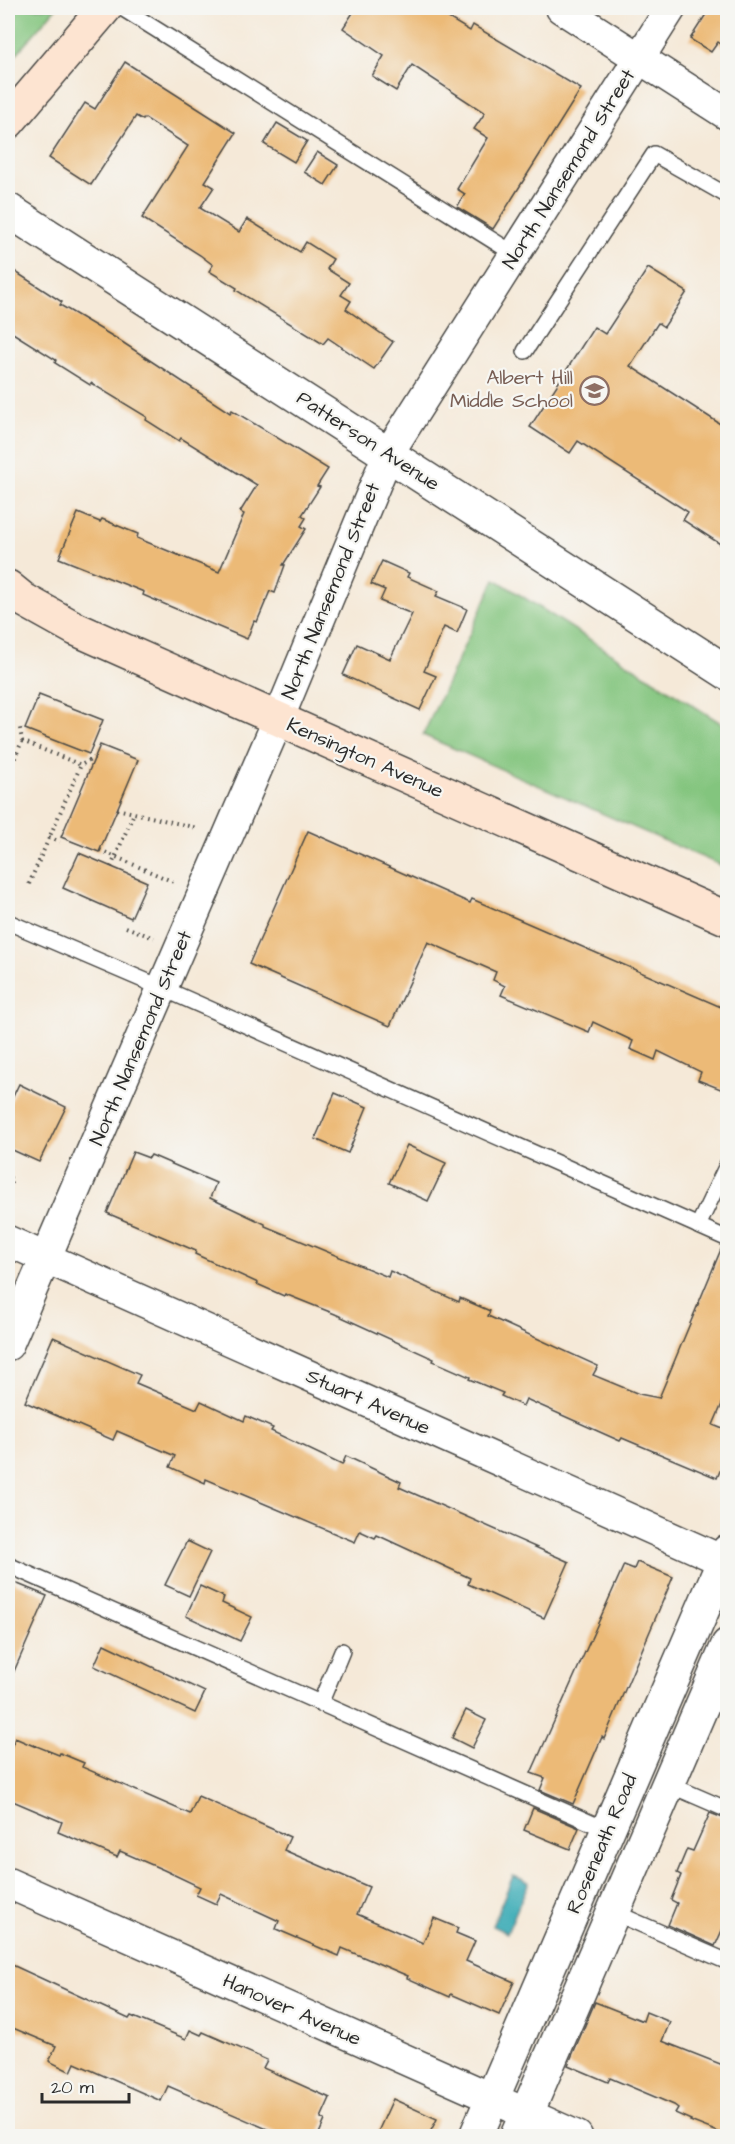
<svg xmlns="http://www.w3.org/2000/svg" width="735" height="2144" font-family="'Architects Daughter',sans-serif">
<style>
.green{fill:#83c57e;stroke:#577854;stroke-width:1.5}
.water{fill:#39aab5;stroke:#326a70;stroke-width:1.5}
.building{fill:#ecba77}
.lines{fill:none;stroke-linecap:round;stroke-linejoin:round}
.service-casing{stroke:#494845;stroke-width:18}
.minor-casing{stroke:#494845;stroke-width:33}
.tertiary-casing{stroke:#494845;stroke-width:36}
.secondary-casing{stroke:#494845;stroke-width:36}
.path{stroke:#494845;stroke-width:4;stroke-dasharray:1.5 4.5;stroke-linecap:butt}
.service{stroke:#fff;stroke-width:15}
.minor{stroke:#fff;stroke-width:30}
.tertiary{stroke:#fff;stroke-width:33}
.secondary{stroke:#fde4d1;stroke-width:33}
.labels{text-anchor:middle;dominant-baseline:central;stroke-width:4.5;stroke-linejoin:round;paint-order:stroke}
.street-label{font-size:20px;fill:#2b2b2b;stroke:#f6f6f2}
.education-label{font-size:20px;fill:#785e54;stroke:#f6f6f2;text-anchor:end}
</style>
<rect width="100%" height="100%" fill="#f6f6f2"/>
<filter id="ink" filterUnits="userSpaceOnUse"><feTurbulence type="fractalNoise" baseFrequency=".0167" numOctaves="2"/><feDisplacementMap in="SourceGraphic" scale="12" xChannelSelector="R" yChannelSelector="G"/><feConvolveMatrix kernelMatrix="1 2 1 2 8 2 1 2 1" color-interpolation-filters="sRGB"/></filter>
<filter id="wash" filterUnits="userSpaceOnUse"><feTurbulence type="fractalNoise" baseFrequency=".008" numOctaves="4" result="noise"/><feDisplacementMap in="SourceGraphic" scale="24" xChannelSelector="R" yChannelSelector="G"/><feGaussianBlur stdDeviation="1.35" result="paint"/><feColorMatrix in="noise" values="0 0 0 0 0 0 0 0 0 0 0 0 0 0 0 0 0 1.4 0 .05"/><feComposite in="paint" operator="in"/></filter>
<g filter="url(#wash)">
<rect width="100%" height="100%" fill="#f5e9d8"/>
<g class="green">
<path d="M8 8H56L8 64Z"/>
<path d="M495 579 727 727V868L423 735Z"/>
</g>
<path class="water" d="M513 1876 529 1882 507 1933 492 1926Z"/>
<g id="blocks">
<g class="building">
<path d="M356 8H432L470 31 473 25 581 89 493 229 457 207 465 194 457 189 488 138 474 129 485 113 412 65 396 91 372 76 384 56 343 28Z"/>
<path d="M710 8H728V49L718 42 711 52 690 39Z"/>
<path d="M125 62 236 133 205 182 214 187 200 208 239 232 247 219 300 252 306 242 333 259 327 269 349 283 341 295 351 301 346 309 393 342 374 369 328 338 323 344 236 290 237 288 209 271 213 265 200 255 142 218 188 146 145 118 143 120 136 116 91 185 49 158 85 103 95 109Z"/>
<path d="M277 123 307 141 294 162 264 144Z"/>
<path d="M317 152 338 165 325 185 304 172Z"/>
<path d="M8 267 62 302 60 305 119 340 230 413 232 410 328 469 317 486 320 487 302 515 306 518 301 526 306 529 283 565H285L275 593 270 591 257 622 254 621 247 639 143 595 144 592 59 558 78 513 100 522 102 519 128 530 138 534 137 538 219 572 244 514 240 512 257 485 181 438 179 441 146 420 147 417 91 383 90 385 55 363 56 360 8 330Z"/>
<path d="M648 268 687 292 664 327 658 323 630 366 728 429V549L683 520 688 512 578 441 570 453 530 427 594 327 605 334Z"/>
<path d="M382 561 409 573 407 577 439 591 436 596 467 609 457 633 444 627 424 671 436 676 420 710 343 675 357 644 390 659 412 614 380 601 385 590 371 584Z"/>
<path d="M39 695 103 720 89 754 25 729Z"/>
<path d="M100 745 138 760 99 852 61 837Z"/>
<path d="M308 831 470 903 472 899 728 1010V1092L698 1080 701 1072 658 1051 655 1060 630 1049 633 1041 593 1022 589 1032 501 995 505 986 493 980 496 972 428 942 390 1026 249 964Z"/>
<path d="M79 853 147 882 131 918 63 888Z"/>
<path d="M19 1084 66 1107 39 1162 8 1148V1107Z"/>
<path d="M335 1093 367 1107 348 1153 315 1139Z"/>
<path d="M407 1145 446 1163 428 1201 389 1183Z"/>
<path d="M133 1152 149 1158 151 1155 216 1183 210 1198 265 1224V1226L388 1277 390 1271 459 1302 460 1298 490 1311 488 1316 598 1366 593 1375 639 1394 659 1398 722 1247 728 1249V1390L713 1425 728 1431V1452L717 1478 622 1438 620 1441 526 1399 523 1406 501 1396 503 1393 469 1379 470 1377 433 1361 434 1359 335 1314 285 1294 284 1296 257 1284 258 1283 195 1254 196 1251 107 1213Z"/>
<path d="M53 1337 140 1375 136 1383 197 1409 201 1401 244 1421 246 1416 273 1428 271 1431 342 1465 346 1456 401 1482 399 1487 569 1562 544 1618 468 1584 470 1578 377 1535 375 1538 360 1531 355 1542 206 1479 205 1483 170 1467 175 1456 117 1431 113 1440 25 1402Z"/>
<path d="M187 1541 210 1552 189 1596 165 1585Z"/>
<path d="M637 1562 673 1577 604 1739 602 1737 573 1804 540 1790 545 1778 531 1773 624 1565 634 1569Z"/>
<path d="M8 1580 47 1596 8 1685Z"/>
<path d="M200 1586 224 1597 222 1603 252 1617 240 1641 186 1616Z"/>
<path d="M104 1644 205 1692 195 1713 94 1666Z"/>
<path d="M466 1710 486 1720 472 1748 452 1738Z"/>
<path d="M15 1738 34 1746V1745L59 1755 60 1753 84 1763 82 1767 190 1814 198 1796 290 1837 284 1850 369 1887 357 1914 423 1943 434 1918 458 1928 456 1933 475 1941 466 1961 514 1982 499 2015 451 1994 450 1997 407 1978 408 1976 342 1948 339 1956 276 1929 279 1921 221 1894 216 1904 196 1895 200 1887 164 1870 120 1851 117 1857 58 1832 62 1822 8 1799V1755Z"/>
<path d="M533 1808 579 1828 570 1849 524 1830Z"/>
<path d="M710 1813 728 1820V1917L715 1946 668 1925 677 1903 671 1900 681 1875 677 1873 687 1849 693 1851Z"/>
<path d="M8 1963 129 2019 131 2016 186 2039 190 2030 201 2035 203 2032 267 2060 263 2068 330 2098 321 2118 325 2120 318 2136H283L168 2086 161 2101 75 2063 71 2072 49 2061 56 2046 8 2026Z"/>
<path d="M595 2002 643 2021 646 2012 670 2022 662 2041 728 2067V2136L690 2121 691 2120 675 2113 678 2108 674 2105 610 2078 608 2082 568 2065Z"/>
<path d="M393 2099 437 2119 428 2136H376Z"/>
</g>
</g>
</g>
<g filter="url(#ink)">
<use href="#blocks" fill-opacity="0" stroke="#494845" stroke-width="1.5"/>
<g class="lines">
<defs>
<g id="service">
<path d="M122 8 516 255"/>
<path d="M525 351 654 154 728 196"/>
<path d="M8 922 162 988 728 1239"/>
<path d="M698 1226 728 1163"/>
<path d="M8 1565 607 1830"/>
<path d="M320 1704 342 1651"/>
<path d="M668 1784 728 1810"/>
<path d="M613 1912 728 1962"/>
</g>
<g id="minor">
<path d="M561 8 728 115"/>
<path d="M8 1241 728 1563"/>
<path d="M8 1345 278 720 388 454 671 8"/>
<path d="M8 1883 577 2136"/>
</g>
<g id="tertiary">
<path d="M8 210 728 673"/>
<path d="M476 2136 728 1551"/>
<path d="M517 2136 728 1645"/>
</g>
<g id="secondary">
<path d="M8 122 105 8"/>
<path d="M8 587 24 600 76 629 728 919"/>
</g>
</defs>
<use href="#service" class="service-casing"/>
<use href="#minor" class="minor-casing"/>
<use href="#tertiary" class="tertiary-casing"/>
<use href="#secondary" class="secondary-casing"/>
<g class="path">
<path d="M22 741 81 765"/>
<path d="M8 775 22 741 20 728"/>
<path d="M117 809 197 828"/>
<path d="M49 837 60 842"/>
<path d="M100 850 176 883"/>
<path d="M111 867 134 813"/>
<path d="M29 884 81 765 94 758"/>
<path d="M126 927 154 938"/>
<path d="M8 1154 13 1151"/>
<path d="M8 1165 11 1185 8 1197"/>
</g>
<use href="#service" class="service"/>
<use href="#minor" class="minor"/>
<use href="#tertiary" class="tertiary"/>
<use href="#secondary" class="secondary"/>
</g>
</g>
<defs>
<symbol id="school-ring" viewBox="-11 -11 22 22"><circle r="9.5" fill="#f6f6f2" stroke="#8d6e63" stroke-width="1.5"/><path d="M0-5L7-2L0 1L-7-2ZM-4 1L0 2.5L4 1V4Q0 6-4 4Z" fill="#8d6e63"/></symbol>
</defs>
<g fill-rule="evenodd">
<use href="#school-ring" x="578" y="374" width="33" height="33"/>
</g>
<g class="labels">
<g class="street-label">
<text transform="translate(569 169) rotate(-58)">North Nansemond Street</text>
<text transform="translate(368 441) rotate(33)">Patterson Avenue</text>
<text transform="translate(331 591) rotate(-68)">North Nansemond Street</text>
<text transform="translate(365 758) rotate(24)">Kensington Avenue</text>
<text transform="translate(141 1038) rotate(-67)">North Nansemond Street</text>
<text transform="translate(368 1402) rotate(24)">Stuart Avenue</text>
<text transform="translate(602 1844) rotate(-67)">Roseneath Road</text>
<text transform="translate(292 2010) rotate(24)">Hanover Avenue</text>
</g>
<g class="education-label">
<text x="573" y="378">Albert Hill<tspan x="573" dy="23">Middle School</tspan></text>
</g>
</g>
<rect width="735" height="2144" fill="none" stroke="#f6f6f2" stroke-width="30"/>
<path d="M42 2093v9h87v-9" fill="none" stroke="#2b2b2b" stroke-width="3"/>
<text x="51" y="2093" font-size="18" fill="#2b2b2b" stroke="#f6f6f2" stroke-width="4.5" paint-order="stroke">20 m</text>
</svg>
